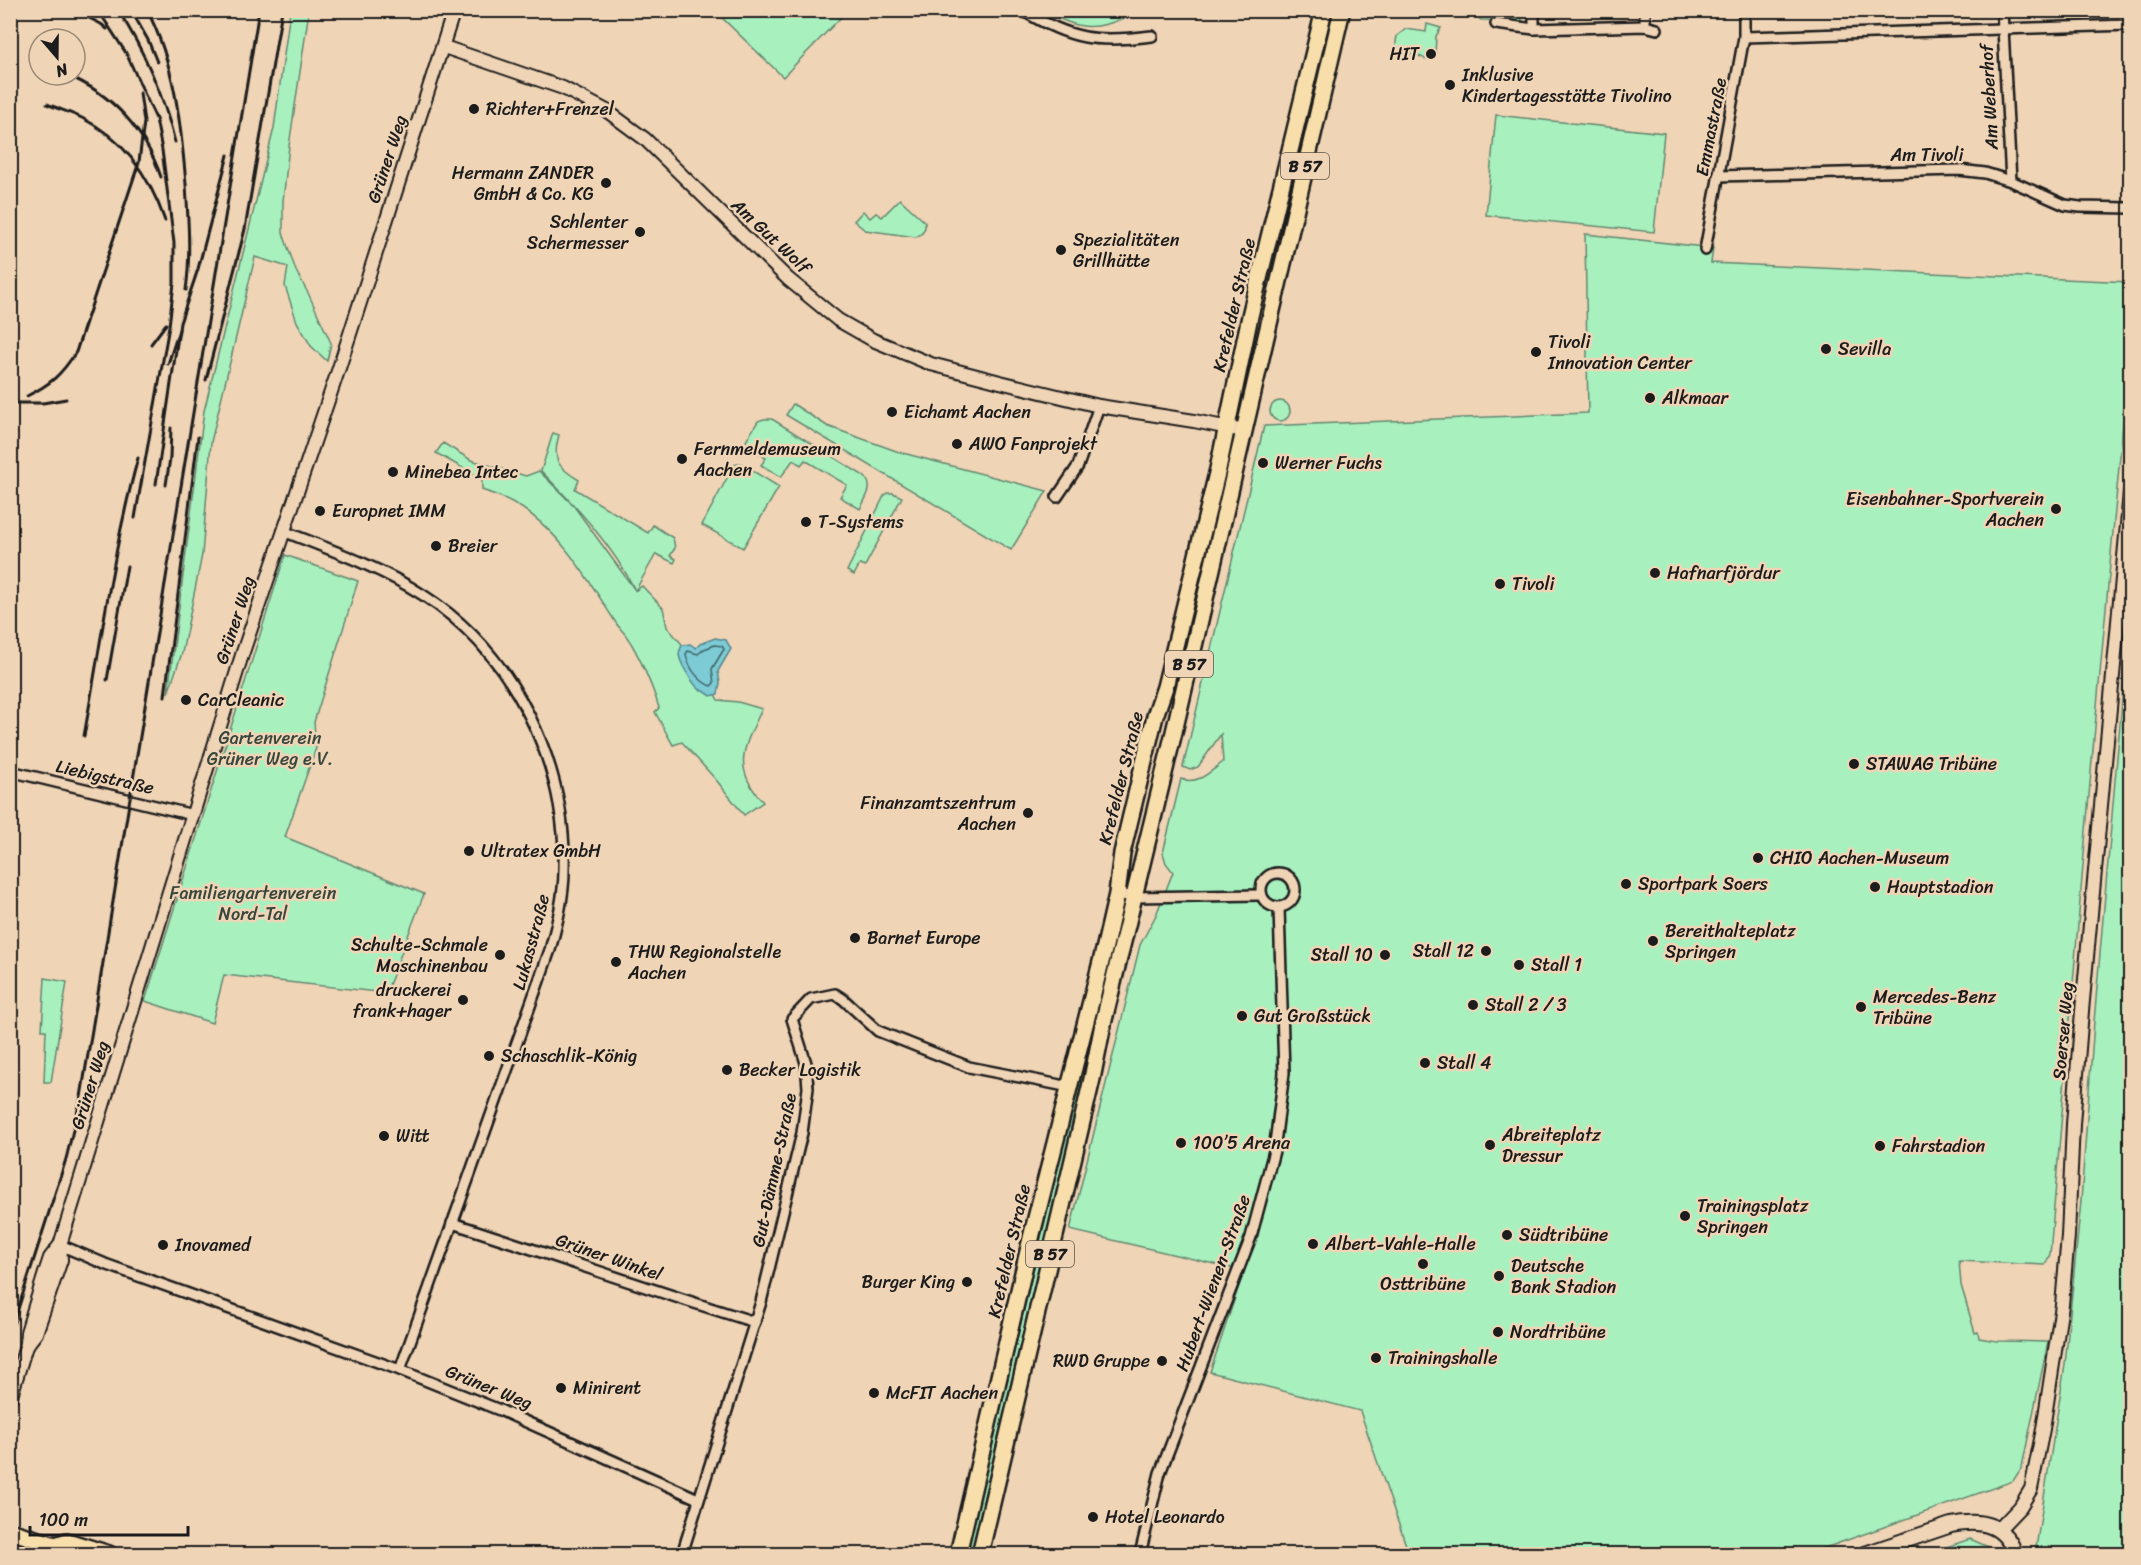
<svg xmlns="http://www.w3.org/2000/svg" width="2141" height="1565" font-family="Sriracha,sans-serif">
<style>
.green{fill:#a8f1bf;stroke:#62866e;stroke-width:1.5}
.water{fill:#7bcbd5;stroke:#55858b;stroke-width:1.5}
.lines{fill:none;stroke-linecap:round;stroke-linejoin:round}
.shore{stroke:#426266;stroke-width:1.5}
.minor-casing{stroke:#1c1c1c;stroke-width:14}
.tertiary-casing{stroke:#1c1c1c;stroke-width:16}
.secondary-casing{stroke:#1c1c1c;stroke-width:18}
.primary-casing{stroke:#1c1c1c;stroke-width:20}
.minor{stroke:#f0d4b6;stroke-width:9}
.tertiary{stroke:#f0d4b6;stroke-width:12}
.secondary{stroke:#f0d4b6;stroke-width:14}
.primary{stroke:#f8deab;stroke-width:15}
.rail{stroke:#1c1c1c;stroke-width:3}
.poi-dot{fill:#1c1c1c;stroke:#f0d4b6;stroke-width:2}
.labels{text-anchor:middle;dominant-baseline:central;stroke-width:5;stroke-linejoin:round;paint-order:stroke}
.shield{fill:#f0d4b6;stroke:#5c534a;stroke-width:1.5}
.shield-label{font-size:16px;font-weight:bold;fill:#1c1c1c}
.poi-label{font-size:18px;fill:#1c1c1c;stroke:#f0d4b6;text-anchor:start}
.street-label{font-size:18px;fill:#1c1c1c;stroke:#f0d4b6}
.park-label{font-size:18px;fill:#38473d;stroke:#f0d4b6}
</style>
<rect width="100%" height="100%" fill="#f0d4b6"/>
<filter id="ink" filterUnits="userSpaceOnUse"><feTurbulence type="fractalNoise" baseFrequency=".0167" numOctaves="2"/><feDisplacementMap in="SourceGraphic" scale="12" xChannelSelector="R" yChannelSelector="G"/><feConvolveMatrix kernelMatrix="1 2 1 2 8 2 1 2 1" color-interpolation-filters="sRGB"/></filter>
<g filter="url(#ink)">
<g class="green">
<path d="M1111 10 1114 13 1117 11H1127L1132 15C1093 31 1082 31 1044 11Z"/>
<path d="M290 11H309L289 146 283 201V233L296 271 309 295 331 343 327 361 311 346 297 322 285 286 288 267 255 257 211 442 202 555 182 653 168 693 204 411 274 128Z"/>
<path d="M715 11H847L783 77Z"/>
<path d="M1329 11H1337L1294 188 1305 137 1303 123Z"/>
<path d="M1470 11H1521L1522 21 1481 20Z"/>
<path d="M1427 24 1441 28 1436 36 1435 54 1431 58 1425 59C1411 49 1391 61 1397 36L1406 29 1426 32Z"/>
<path d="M1496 115 1664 133 1654 232 1486 215Z"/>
<path d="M900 199 925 222C926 229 923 234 916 237L865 230 854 221 863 211 870 218 876 213 882 217Z"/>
<path d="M1585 234 1713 248 1711 263 2130 282V347L2092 760 2050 1254 2045 1265 1959 1261 1961 1285 1975 1333 1978 1332 1979 1338 1997 1341 2048 1342 2022 1467 2013 1481 1808 1554H1409L1360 1411 1210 1372 1244 1271 1070 1230 1140 945 1156 915 1173 872 1166 863 1163 853 1181 779C1198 785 1210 772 1223 762L1221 734 1198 767 1190 770 1183 767 1264 426 1588 413Z"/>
<circle cx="1280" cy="411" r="10"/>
<path d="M793 404 827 426 899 452 1047 491 1011 550 786 415Z"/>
<path d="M764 419H772L864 476C875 487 866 497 860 509L840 497 847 485 805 460 801 465 793 460 781 477 761 465 766 458 749 447 746 441 758 421Z"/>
<path d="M553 433 559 435C552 460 557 467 579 480L575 489 648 533 653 525 673 538 675 548 670 556 676 559 674 563 656 554 635 591 642 586 663 608 667 627 700 665 718 700 738 702 762 709C744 747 731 767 763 802L744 815 717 781 682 742 673 745 655 712 659 708C654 690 638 652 627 637 624 632 619 628 616 623 587 578 560 529 512 502 503 497 492 494 482 490V479L436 453 443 443 471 460 526 476 539 471 573 505 635 590C613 546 575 505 541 471Z"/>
<path d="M740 463 779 487 743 548 702 525 734 465Z"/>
<path d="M888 493H893L902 497 865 566 860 564 854 575 847 571 884 496Z"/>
<path d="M285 555 358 581 314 722 316 748 285 837 424 894 386 993 224 975 212 1023 145 1001Z"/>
<path d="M2130 609V1554H2035L2065 1365 2081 1201 2094 1022Z"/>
<path d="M1116 922 1121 923 973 1554H966Z"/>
<path d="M45 978 67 982 51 1082H44L46 1030H42Z"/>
<path d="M1970 1539 1991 1548 1994 1554H1926Z"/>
</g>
<path class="water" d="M715 638 726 640 731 649 718 671 720 683 718 694 711 696C707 692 704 692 699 689 693 684 679 662 679 654 679 651 681 648 682 645L690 644 696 648 700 644Z"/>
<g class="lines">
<path class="shore" d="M715 645 722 646 724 649 712 669 714 683 711 686C699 682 688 667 686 654L688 651 698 654 704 649Z"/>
<defs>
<g id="minor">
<path d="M1022 10C1071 40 1096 43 1152 36"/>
<path d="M1534 10V29"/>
<path d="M1645 10V26"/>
<path d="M2002 10 2011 181"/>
<path d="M1496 24 1534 29 1645 26 1657 29"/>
<path d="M1744 37 2130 25"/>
<path d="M1718 176 1959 170 1985 173 2011 181 2065 205 2080 207 2130 208"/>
<path d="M1705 250 1744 37V10"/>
<path d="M1057 497 1078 466 1099 406"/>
<path d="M283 531C331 550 380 567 423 595 514 653 567 764 564 870 564 897 557 924 550 950L400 1370"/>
<path d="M10 771 193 815"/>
<circle cx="1278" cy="890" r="17"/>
<path d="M1117 894 1134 897 1260 895"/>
<path d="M452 1223C553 1255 653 1291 755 1322"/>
<path d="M60 1245 105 1264 400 1370 502 1411 698 1499"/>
<path d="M682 1554 761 1302 802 1133 808 1088 806 1063 792 1019 811 999 835 994 843 999 878 1031 969 1067 1070 1087"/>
<path d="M1140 1554 1160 1473 1251 1237 1274 1151 1284 1073 1279 908"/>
</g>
<g id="tertiary">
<path d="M444 47 563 88 607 111 645 139 788 279 838 320 873 340 931 364 1000 382 1099 406 1194 421 1244 431"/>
<path d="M26 1346 36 1333 61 1260 60 1245"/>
<path d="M10 1399 26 1346 27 1332 45 1273 50 1258 60 1245 242 655 339 368 454 10"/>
<path d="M1999 1529 2020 1507 2031 1489 2043 1429 2062 1305 2068 1236 2073 1124 2082 1011 2130 492"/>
</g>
<path id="secondary" d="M1865 1554 1951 1525C1981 1519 2005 1524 2015 1554"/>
<g id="primary">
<path d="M10 1531 55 1545 64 1554"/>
<path d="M55 1545 67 1541 109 1554"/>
<path d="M958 1554 1032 1234 1105 946 1117 894 1122 853 1155 716 1165 687 1218 469 1250 316 1324 10"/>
<path d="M980 1554 1092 1079 1103 1024 1174 732 1342 10"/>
</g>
</defs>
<use href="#minor" class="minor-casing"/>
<use href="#tertiary" class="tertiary-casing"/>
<use href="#secondary" class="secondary-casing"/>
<use href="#primary" class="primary-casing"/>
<use href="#minor" class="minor"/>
<use href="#tertiary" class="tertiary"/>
<use href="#secondary" class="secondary"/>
<use href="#primary" class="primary"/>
<g class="rail">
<path d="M73 10 101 24 107 29"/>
<path d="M98 10 126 53 156 119 162 150 174 243V283L169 326 135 518"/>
<path d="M118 10C145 52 163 94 175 142"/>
<path d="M131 10 148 40 157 62"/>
<path d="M147 10C175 64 181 125 186 184 188 219 191 254 186 290"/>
<path d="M67 75C112 94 145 130 161 177"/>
<path d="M47 104C59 109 71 113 82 118 124 139 150 177 165 221"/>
<path d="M151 344 166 324"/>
<path d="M168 364 179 330"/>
<path d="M206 380 245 229 282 10"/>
<path d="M27 396C51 384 61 375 76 352L139 162 144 122 140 93"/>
<path d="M10 403H43L66 399"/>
<path d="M156 484 180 323 198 269 228 155"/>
<path d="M166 485 170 458 171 428"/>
<path d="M107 680 127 566"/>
<path d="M165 696 198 437"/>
<path d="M84 736C101 643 113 549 138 458"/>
<path d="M10 1334 66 1159 81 1097 259 10"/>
</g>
</g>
</g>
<g class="poi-dot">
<circle cx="1431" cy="54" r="6"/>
<circle cx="1450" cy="85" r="6"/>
<circle cx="474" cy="109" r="6"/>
<circle cx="606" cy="183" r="6"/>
<circle cx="640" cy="232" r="6"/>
<circle cx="1061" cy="250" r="6"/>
<circle cx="1826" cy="349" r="6"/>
<circle cx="1536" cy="352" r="6"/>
<circle cx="1650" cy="398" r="6"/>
<circle cx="892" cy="412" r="6"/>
<circle cx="957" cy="444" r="6"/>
<circle cx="682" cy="459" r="6"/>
<circle cx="1263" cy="463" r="6"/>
<circle cx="393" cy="472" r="6"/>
<circle cx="2056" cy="509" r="6"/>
<circle cx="320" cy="511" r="6"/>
<circle cx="806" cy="522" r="6"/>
<circle cx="436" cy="546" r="6"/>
<circle cx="1655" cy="573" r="6"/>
<circle cx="1500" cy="584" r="6"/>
<circle cx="186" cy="700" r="6"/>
<circle cx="1854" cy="764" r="6"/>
<circle cx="1028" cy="813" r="6"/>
<circle cx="469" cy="851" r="6"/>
<circle cx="1758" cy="858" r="6"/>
<circle cx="1626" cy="884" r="6"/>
<circle cx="1875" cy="887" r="6"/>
<circle cx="855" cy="938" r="6"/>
<circle cx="1653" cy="941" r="6"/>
<circle cx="1486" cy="951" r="6"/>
<circle cx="500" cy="955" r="6"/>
<circle cx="1385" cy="955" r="6"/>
<circle cx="616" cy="962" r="6"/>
<circle cx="1519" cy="965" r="6"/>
<circle cx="463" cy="1000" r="6"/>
<circle cx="1473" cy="1005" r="6"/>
<circle cx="1861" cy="1007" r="6"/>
<circle cx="1242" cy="1016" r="6"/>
<circle cx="489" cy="1056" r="6"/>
<circle cx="1425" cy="1063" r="6"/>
<circle cx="727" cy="1070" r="6"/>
<circle cx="384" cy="1136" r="6"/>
<circle cx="1181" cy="1143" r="6"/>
<circle cx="1490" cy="1145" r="6"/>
<circle cx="1880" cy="1146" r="6"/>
<circle cx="1685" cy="1216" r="6"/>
<circle cx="1507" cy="1235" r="6"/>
<circle cx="1313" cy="1244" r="6"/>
<circle cx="163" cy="1245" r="6"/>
<circle cx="1423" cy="1264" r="6"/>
<circle cx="1499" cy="1276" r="6"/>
<circle cx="967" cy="1282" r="6"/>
<circle cx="1498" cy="1332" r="6"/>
<circle cx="1376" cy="1358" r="6"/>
<circle cx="1162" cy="1361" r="6"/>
<circle cx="561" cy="1388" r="6"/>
<circle cx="874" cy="1393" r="6"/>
<circle cx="1093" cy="1517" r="6"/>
</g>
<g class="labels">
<g class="shield">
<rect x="1281" y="153" width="48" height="26" rx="4.5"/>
<rect x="1165" y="651" width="48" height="26" rx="4.5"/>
<rect x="1026" y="1241" width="48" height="26" rx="4.5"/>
</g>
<g class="shield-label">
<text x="1305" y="166">B 57</text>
<text x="1189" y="664">B 57</text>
<text x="1050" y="1254">B 57</text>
</g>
<g class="poi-label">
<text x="1419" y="54" text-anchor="end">HIT</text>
<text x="1462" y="75">Inklusive<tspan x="1462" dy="21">Kindertagesstätte Tivolino</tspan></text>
<text x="486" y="109">Richter+Frenzel</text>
<text x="594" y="173" text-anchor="end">Hermann ZANDER<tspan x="594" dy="21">GmbH &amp; Co. KG</tspan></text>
<text x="628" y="222" text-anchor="end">Schlenter<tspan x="628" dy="21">Schermesser</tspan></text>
<text x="1073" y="240">Spezialitäten<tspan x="1073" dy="21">Grillhütte</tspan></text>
<text x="1548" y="342">Tivoli<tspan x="1548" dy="21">Innovation Center</tspan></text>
<text x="1838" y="349">Sevilla</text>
<text x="1662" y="398">Alkmaar</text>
<text x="904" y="412">Eichamt Aachen</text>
<text x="969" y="444">AWO Fanprojekt</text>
<text x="694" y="449">Fernmeldemuseum<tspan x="694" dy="21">Aachen</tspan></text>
<text x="1275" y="463">Werner Fuchs</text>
<text x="405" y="472">Minebea Intec</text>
<text x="2044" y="499" text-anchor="end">Eisenbahner-Sportverein<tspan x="2044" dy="21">Aachen</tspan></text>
<text x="332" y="511">Europnet IMM</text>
<text x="818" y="522">T-Systems</text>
<text x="448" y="546">Breier</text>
<text x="1667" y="573">Hafnarfjördur</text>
<text x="1512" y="584">Tivoli</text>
<text x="198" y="700">CarCleanic</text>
<text x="1866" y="764">STAWAG Tribüne</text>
<text x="1016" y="803" text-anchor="end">Finanzamtszentrum<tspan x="1016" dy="21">Aachen</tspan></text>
<text x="481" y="851">Ultratex GmbH</text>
<text x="1770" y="858">CHIO Aachen-Museum</text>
<text x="1638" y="884">Sportpark Soers</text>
<text x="1887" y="887">Hauptstadion</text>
<text x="1665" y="931">Bereithalteplatz<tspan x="1665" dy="21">Springen</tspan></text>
<text x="867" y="938">Barnet Europe</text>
<text x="488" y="945" text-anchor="end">Schulte-Schmale<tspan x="488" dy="21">Maschinenbau</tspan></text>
<text x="1474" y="951" text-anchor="end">Stall 12</text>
<text x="628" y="952">THW Regionalstelle<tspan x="628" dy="21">Aachen</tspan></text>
<text x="1373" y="955" text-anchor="end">Stall 10</text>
<text x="1531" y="965">Stall 1</text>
<text x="451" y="990" text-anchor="end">druckerei<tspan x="451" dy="21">frank+hager</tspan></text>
<text x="1873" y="997">Mercedes-Benz<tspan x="1873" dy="21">Tribüne</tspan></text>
<text x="1485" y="1005">Stall 2 / 3</text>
<text x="1254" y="1016">Gut Großstück</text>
<text x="501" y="1056">Schaschlik-König</text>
<text x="1437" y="1063">Stall 4</text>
<text x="739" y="1070">Becker Logistik</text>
<text x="1502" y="1135">Abreiteplatz<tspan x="1502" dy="21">Dressur</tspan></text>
<text x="396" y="1136">Witt</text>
<text x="1193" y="1143">100’5 Arena</text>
<text x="1892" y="1146">Fahrstadion</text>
<text x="1697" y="1206">Trainingsplatz<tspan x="1697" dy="21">Springen</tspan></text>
<text x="1519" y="1235">Südtribüne</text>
<text x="1325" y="1244">Albert-Vahle-Halle</text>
<text x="175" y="1245">Inovamed</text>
<text x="1511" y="1266">Deutsche<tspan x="1511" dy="21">Bank Stadion</tspan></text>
<text x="955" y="1282" text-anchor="end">Burger King</text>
<text x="1423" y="1284" text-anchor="middle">Osttribüne</text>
<text x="1510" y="1332">Nordtribüne</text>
<text x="1388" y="1358">Trainingshalle</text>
<text x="1150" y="1361" text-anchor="end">RWD Gruppe</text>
<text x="573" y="1388">Minirent</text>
<text x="886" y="1393">McFIT Aachen</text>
<text x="1105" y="1517">Hotel Leonardo</text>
</g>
<g class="street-label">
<text transform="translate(1989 97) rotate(-93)">Am Weberhof</text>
<text transform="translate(1711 127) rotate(-79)">Emmastraße</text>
<text x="1927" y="155">Am Tivoli</text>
<text transform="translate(387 159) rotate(-72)">Grüner Weg</text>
<text transform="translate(771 236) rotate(43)">Am Gut Wolf</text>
<text transform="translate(1234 305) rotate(-77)">Krefelder Straße</text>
<text transform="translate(235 620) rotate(-72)">Grüner Weg</text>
<text transform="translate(105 777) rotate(13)">Liebigstraße</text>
<text transform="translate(1121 778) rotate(-76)">Krefelder Straße</text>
<text transform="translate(531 942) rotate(-75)">Lukasstraße</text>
<text transform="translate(2063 1031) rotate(-85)">Soerser Weg</text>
<text transform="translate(90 1085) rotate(-73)">Grüner Weg</text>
<text transform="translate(774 1170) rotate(-78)">Gut-Dämme-Straße</text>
<text transform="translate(1009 1251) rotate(-77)">Krefelder Straße</text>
<text transform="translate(609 1257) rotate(19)">Grüner Winkel</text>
<text transform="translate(1213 1283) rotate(-70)">Hubert-Wienen-Straße</text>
<text transform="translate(489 1387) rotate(22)">Grüner Weg</text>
</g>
<g class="park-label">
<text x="270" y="738">Gartenverein<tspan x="270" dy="21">Grüner Weg e.V.</tspan></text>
<text x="253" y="893">Familiengartenverein<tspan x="253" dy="21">Nord-Tal</tspan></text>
</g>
</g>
<rect width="2141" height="1565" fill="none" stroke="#f0d4b6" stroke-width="36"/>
<rect x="18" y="18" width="2105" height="1529" fill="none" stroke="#1c1c1c" stroke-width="2" filter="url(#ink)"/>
<g transform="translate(57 57) rotate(160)"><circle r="28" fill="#f0d4b6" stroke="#9b8a78" stroke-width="1.5"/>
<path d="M0-4.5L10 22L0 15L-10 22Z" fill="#1c1c1c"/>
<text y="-9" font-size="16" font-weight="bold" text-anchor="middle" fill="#1c1c1c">N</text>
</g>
<path d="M30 1526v9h158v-9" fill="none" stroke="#1c1c1c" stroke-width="3"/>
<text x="39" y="1526" font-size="18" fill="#1c1c1c" stroke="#f0d4b6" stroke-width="4.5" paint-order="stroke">100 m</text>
</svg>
